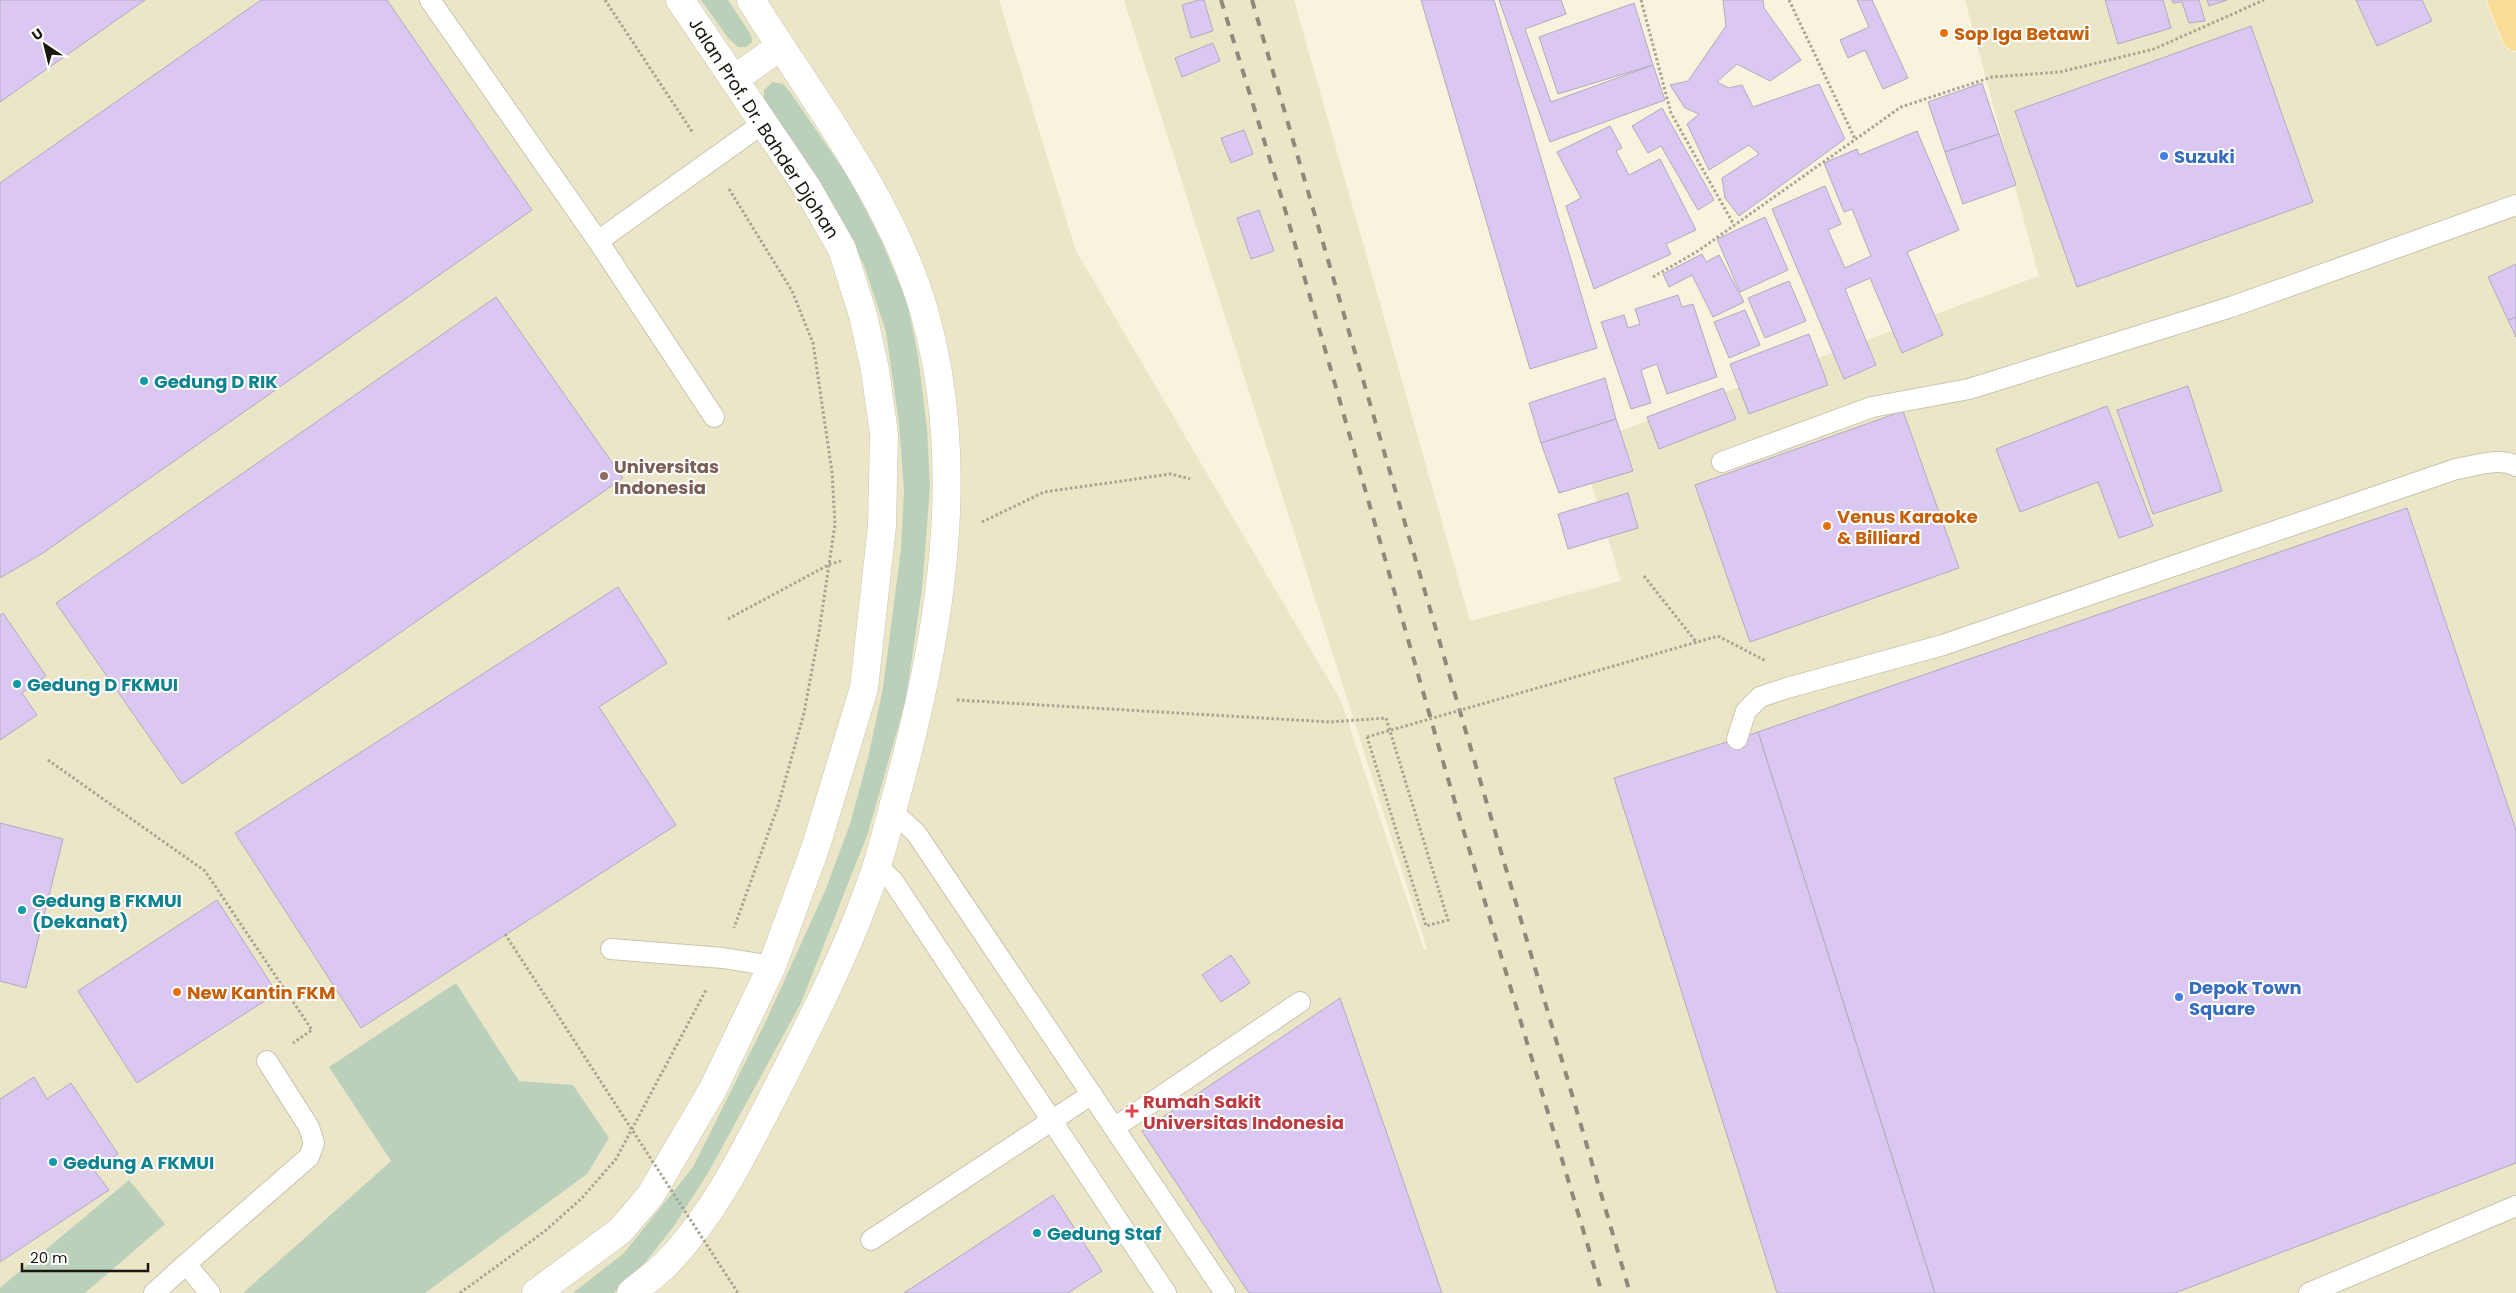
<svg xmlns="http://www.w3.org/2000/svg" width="2516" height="1293" font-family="Poppins,sans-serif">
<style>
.built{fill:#ece6c8}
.green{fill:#bbd0bb}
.building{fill:#dbc8f2;stroke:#b3aabe}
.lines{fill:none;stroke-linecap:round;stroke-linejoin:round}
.lane-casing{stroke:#c9c5af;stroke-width:22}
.street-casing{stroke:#c9c5af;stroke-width:29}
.primary-casing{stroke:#fff;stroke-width:29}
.path{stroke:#a8a493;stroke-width:3;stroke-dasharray:2.5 2.5;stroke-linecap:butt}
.lane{stroke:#fff;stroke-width:20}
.street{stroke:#fff;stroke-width:28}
.primary{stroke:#f9dd96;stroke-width:28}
.rail{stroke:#8e8a7b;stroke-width:4;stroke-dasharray:9 9;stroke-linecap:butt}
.path-bridge{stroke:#a8a493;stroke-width:3;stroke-dasharray:2.5 2.5;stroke-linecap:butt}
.food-dot{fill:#e8710a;stroke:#fff;stroke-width:2}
.shop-dot{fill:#3f7fe0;stroke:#fff;stroke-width:2}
.culture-dot{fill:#0f9aa8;stroke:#fff;stroke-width:2}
.education-dot{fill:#8d6e63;stroke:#fff;stroke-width:2}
.health-dot{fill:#e0444e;stroke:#fff;stroke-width:2}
.labels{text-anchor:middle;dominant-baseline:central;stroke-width:4;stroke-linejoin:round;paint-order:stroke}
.food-label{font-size:18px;font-weight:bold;fill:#c56008;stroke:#fff;text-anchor:start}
.street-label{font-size:18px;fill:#19170f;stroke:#fff}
.shop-label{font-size:18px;font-weight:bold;fill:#366cbe;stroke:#fff;text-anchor:start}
.culture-label{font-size:18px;font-weight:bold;fill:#0d838f;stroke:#fff;text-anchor:start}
.education-label{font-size:18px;font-weight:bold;fill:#785e54;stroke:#fff;text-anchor:start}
.health-label{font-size:18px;font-weight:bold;fill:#be3a42;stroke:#fff;text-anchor:start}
</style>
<rect width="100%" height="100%" fill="#f7f3dc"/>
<path class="built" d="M0 0H999L1076 251 1341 701 1424 950 1427 949 1124 0H1294L1470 621 1621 581 1580 446 2039 276 1965 0H2516V1293H0Z"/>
<g class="green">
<path d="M701 0H728L751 35 752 42 746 47H738L728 38Z"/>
<path d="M773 82 783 84 790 92 851 181 881 240 907 302 918 356 927 428 930 487 922 589 906 699 868 833 801 1003 708 1173 674 1226 644 1264 614 1293H573L624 1253 693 1167 765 1023 825 891 850 824 868 758 883 688 901 549 904 491 899 423 886 332 864 265 832 203 764 102V90Z"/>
<path d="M456 983 519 1081 573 1085 609 1138 587 1174 425 1293H243L391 1161 329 1067Z"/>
<path d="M129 1180 165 1224 85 1293H0V1288Z"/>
</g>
<g class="building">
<path d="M0 0H145L0 102Z"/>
<path d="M261 0H387L532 210 43 553 0 578V183Z"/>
<path d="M1199 0H1204L1213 31 1191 38 1182 5Z"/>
<path d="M1421 0H1494L1597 348 1530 369Z"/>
<path d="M1499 0H1561L1566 14 1525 29 1551 102 1653 65 1665 100 1550 142Z"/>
<path d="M1723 0H1763L1764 8 1801 60 1770 81 1737 64 1717 82 1729 88 1742 85 1753 107 1819 84 1845 139 1739 216 1725 198 1722 178 1759 154 1749 145 1709 170 1687 124 1699 114 1685 108 1670 85 1688 81 1726 26Z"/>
<path d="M1857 0H1872L1908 78 1883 89 1865 50 1848 58 1840 40 1869 27Z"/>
<path d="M2105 0H2163L2171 28 2118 44Z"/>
<path d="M2172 0H2199L2205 21 2189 23 2182 2 2173 3Z"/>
<path d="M2207 0H2227L2209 6Z"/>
<path d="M2356 0H2422L2432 21 2377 46Z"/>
<path d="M1634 3 1653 65 1558 94 1539 37Z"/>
<path d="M2251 26 2313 202 2077 287 2015 111Z"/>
<path d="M1213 43 1220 61 1182 77 1175 58Z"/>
<path d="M1982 83 1999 134 1945 152 1928 102Z"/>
<path d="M1662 108 1714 200 1698 210 1661 146 1648 153 1632 126Z"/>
<path d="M1610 126 1622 148 1616 151 1629 175 1660 159 1696 230 1666 244 1671 254 1594 289 1566 206 1581 198 1557 152Z"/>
<path d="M1244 130 1253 154 1231 163 1221 138Z"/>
<path d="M1917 131 1959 230 1907 252 1943 335 1902 353 1870 278 1845 289 1876 365 1844 379 1772 209 1825 186 1841 224 1828 230 1845 268 1871 256 1852 209 1844 212 1824 163 1857 149 1859 155Z"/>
<path d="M1999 134 2016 185 1963 204 1945 152Z"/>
<path d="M1259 210 1274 251 1251 259 1237 218Z"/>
<path d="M1765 217 1788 270 1740 292 1717 239Z"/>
<path d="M1702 254 1706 262 1719 255 1744 302 1713 317 1692 275 1669 287 1663 274Z"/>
<path d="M2516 264V317L2508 320 2488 277Z"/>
<path d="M1789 281 1806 321 1765 338 1748 298Z"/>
<path d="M1678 295 1682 307 1693 304 1717 377 1667 394 1657 364 1641 370 1651 403 1631 409 1601 322 1624 315 1628 328 1640 324 1635 309Z"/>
<path d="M496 297 623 478 182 784 56 603Z"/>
<path d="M1745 310 1760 345 1729 358 1714 322Z"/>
<path d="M2516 317V337L2508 320Z"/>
<path d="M1809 334 1828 385 1749 414 1730 364Z"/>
<path d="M1605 378 1616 419 1541 443 1529 403Z"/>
<path d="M2188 386 2222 491 2153 514 2117 410Z"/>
<path d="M1723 388 1736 419 1659 449 1647 417Z"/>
<path d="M2107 406 2153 526 2119 538 2098 482 2020 512 1996 449Z"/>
<path d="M1903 411 1959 568 1750 642 1695 485Z"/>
<path d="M1616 419 1633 471 1559 493 1541 443Z"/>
<path d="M1628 493 1638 528 1568 549 1558 514Z"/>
<path d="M2407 508 2516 830V1163L2175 1293H1935L1758 732Z"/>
<path d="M618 587 667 663 599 707 676 825 361 1028 235 833Z"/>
<path d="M3 613 46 676 22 693 37 715 0 740V615Z"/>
<path d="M1758 732 1935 1293H1777L1614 778Z"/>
<path d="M0 823 63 839 26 988 0 981Z"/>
<path d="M217 900 277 993 137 1083 78 991Z"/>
<path d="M1231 955 1250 983 1221 1002 1202 975Z"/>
<path d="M1340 998 1442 1293H1249L1142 1131Z"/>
<path d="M34 1077 47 1099 71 1083 118 1154 94 1170 109 1190 0 1262V1099Z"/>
<path d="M1053 1195 1102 1271 1068 1293H904Z"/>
</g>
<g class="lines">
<defs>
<g id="lane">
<path d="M430 0 598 241 765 122"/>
<path d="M598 241 714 417"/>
<path d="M1722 462 1872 407 1969 389 2231 307 2516 205"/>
<path d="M1737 739 1746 711 1760 697 1787 688 1943 645 2456 469C2474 466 2499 457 2516 466"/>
<path d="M892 811 916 833 1225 1293"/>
<path d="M877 865 893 881 1166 1293"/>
<path d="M611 949 723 958 772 966"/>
<path d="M1114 1128 1300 1002"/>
<path d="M871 1240 1092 1094"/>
<path d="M186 1264 309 1157 314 1143 309 1127 267 1061"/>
<path d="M154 1293 186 1264 210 1293"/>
<path d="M2309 1293 2516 1206"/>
</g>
<g id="street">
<path d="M734 79 780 47"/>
<path d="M536 1293 620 1231 650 1196 713 1089 772 966 816 846 864 688 882 526 884 434 875 370 863 315 842 249 806 186 680 0"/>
<path d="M631 1293C642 1284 654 1275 664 1266 717 1213 748 1144 782 1079 817 1010 853 939 877 865 885 840 891 814 898 789 940 635 969 467 924 311 892 199 812 98 751 0"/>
</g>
<path id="primary" d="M2501 0 2516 37"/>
</defs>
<use href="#lane" class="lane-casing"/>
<use href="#street" class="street-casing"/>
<use href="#primary" class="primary-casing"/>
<g class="path">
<path d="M605 0 693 133"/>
<path d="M1641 0 1671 113 1734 225"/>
<path d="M1789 0 1855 139"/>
<path d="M729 189 792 291 813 343 832 472 835 524 819 632 804 713 778 806 734 928"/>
<path d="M1653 277 1698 251 1901 107 1992 77 2060 72 2154 49 2264 0"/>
<path d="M982 522 1044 492 1171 474 1190 479"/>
<path d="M1644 576 1697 643"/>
<path d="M728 619 830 564 841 561"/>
<path d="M1718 636 1766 661"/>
<path d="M957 700 1330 722 1386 718 1448 920 1426 926 1367 737"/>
<path d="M48 760 205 871 312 1030 293 1043"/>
<path d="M460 1293 545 1231 582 1198 616 1159 706 990"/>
</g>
<use href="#lane" class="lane"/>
<use href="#street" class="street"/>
<use href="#primary" class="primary"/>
<g class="rail">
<path d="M1221 0 1282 199 1446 772 1602 1293"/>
<path d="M1252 0 1630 1293"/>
</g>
<g class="path-bridge">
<path d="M1367 737 1718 636"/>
<path d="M505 934 738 1293"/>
</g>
</g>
<g class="food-dot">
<circle cx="1944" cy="33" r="5"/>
<circle cx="1827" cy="526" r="5"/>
<circle cx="177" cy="992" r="5"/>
</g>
<g class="shop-dot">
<circle cx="2164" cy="156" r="5"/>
<circle cx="2179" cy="997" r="5"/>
</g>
<g class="culture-dot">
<circle cx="144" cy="381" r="5"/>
<circle cx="17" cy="684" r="5"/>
<circle cx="22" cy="910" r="5"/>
<circle cx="53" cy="1162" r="5"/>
<circle cx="1037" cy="1233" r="5"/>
</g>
<circle class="education-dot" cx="604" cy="476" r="5"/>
<path class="health-dot" d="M1129.5 1103.5h5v5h5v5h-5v5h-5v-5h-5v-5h5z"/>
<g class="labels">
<g class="food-label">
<text x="1954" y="33">Sop Iga Betawi</text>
<text x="1837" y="516">Venus Karaoke<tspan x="1837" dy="21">&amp; Billiard</tspan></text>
<text x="187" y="992">New Kantin FKM</text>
</g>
<g class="street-label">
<text transform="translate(764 128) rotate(57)">Jalan Prof. Dr. Bahder Djohan</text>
</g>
<g class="shop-label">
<text x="2174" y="156">Suzuki</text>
<text x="2189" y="987">Depok Town<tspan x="2189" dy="21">Square</tspan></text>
</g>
<g class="culture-label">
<text x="154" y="381">Gedung D RIK</text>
<text x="27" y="684">Gedung D FKMUI</text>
<text x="32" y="900">Gedung B FKMUI<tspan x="32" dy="21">(Dekanat)</tspan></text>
<text x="63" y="1162">Gedung A FKMUI</text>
<text x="1047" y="1233">Gedung Staf</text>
</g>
<g class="education-label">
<text x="614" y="466">Universitas<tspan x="614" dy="21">Indonesia</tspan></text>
</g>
<g class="health-label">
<text x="1143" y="1101">Rumah Sakit<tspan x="1143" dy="21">Universitas Indonesia</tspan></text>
</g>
</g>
<g transform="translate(45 45) rotate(325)" stroke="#ffffff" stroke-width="4" paint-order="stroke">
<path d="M0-4L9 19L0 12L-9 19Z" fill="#19170f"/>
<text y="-8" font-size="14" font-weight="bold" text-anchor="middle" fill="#19170f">U</text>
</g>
<path d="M22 1263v8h126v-8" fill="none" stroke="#19170f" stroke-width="2.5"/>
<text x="30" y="1263" font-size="15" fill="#19170f" stroke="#ffffff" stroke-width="4" paint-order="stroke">20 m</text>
</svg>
